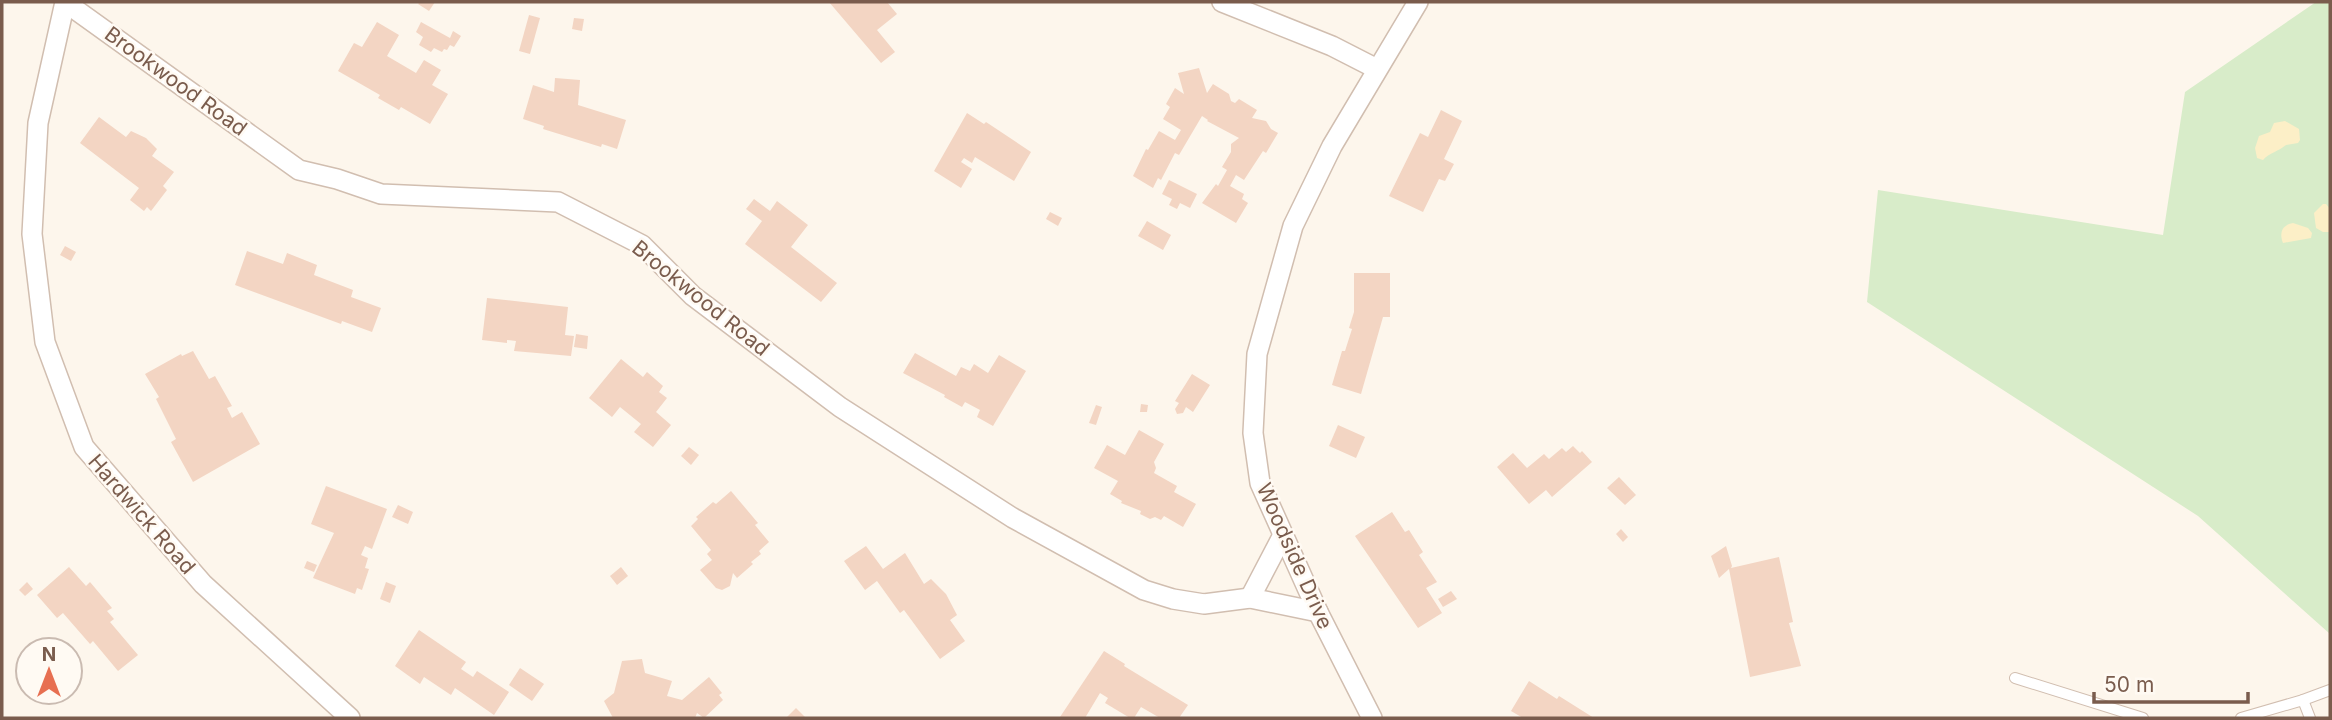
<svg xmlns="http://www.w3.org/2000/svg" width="2332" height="720" font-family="Inter,sans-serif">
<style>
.green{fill:#d8ecc9}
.sand{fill:#fcefc7}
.building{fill:#f3d5c3}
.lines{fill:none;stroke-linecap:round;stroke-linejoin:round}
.service-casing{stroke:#d1beb0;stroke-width:12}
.minor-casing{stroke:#d1beb0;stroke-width:22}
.service{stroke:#fff;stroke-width:10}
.minor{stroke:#fff;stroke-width:19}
.labels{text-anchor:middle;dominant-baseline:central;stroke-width:5;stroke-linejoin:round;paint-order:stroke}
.street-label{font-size:21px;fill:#7a5c4d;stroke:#fffaf3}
</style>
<rect width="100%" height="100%" fill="#fdf6ec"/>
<path class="green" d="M2316 2H2330V634L2198 516 1867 302 1878 190 2163 235 2185 92Z"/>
<g class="sand">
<path d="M2285 121 2299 129 2300 140 2298 143 2286 145C2279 151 2269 153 2263 160L2257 158 2255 148 2259 136 2270 132 2274 123Z"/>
<path d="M2323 204H2326L2330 209V232H2323L2316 228 2314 213Z"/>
<path d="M2293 223 2308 228 2312 233 2311 238 2283 243C2279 233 2282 225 2293 223Z"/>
</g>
<g class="building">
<path d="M420 2H435L429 11 418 4Z"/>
<path d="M829 2H887L897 14 877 30 895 52 881 63Z"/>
<path d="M529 15 540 18 530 54 519 51Z"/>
<path d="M574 18 584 19 582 31 572 29Z"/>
<path d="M377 22 399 35 387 56 416 73 424 60 441 70 432 85 448 94 430 124 401 107 399 110 378 98 380 95 338 71 354 43 362 47Z"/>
<path d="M421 22 450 38 453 31 461 36 454 47 450 45 447 50 444 49 442 52 434 48 431 52 419 45 423 37 416 32Z"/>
<path d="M1199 68 1207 93 1213 84 1229 94 1231 101 1235 103 1239 99 1257 110 1252 118 1266 121 1271 129 1278 133 1266 153 1263 151 1244 180 1236 175 1230 186 1244 194 1242 199 1248 203 1236 223 1202 203 1216 184 1218 186 1227 170 1222 167 1231 152V144L1239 138 1207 121 1208 120 1202 116 1179 155 1175 153 1161 180 1158 178 1153 188 1133 176 1146 149 1148 150 1159 131 1175 140 1181 130 1163 119 1170 107 1166 104 1175 88 1184 94 1178 73Z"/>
<path d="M555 78 580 80 578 105 626 120 617 149 602 144 601 147 543 129 544 126 523 119 533 85 554 92Z"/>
<path d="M1441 110 1462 121 1444 159 1454 164 1445 181 1439 179 1423 212 1389 196 1420 133 1428 137Z"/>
<path d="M967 113 984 124 986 122 1031 152 1014 181 975 157 972 163 964 158 961 162 972 169 961 188 934 171Z"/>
<path d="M99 117 126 137 131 131 146 138 157 149 152 156 174 172 163 186 167 190 151 211 147 207 144 211 130 200 139 188 80 143Z"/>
<path d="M1169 180 1197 194 1190 208 1180 203 1177 209 1169 205 1172 199 1162 194Z"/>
<path d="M754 199 770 211 777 201 808 225 791 247 837 283 821 302 745 244 762 221 746 209Z"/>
<path d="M1050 212 1062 218 1058 226 1046 219Z"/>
<path d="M1147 221 1171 235 1163 250 1138 236Z"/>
<path d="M65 246 76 252 71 261 60 255Z"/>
<path d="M247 251 283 264 287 253 317 265 314 275 353 290 351 297 381 308 372 332 342 321 341 324 235 285Z"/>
<path d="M1354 273H1390V317H1383L1361 394 1332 385 1342 351H1345L1352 329 1349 328 1354 312Z"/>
<path d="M487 298 568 307 565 335 574 336 571 356 514 351 516 341 507 340V343L482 340Z"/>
<path d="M576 334 588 336 587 349 574 347Z"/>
<path d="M193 351 209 379 215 376 232 406 227 408 232 418 242 412 260 444 193 482 171 442 176 439 156 399 159 397 145 374 181 354 182 356Z"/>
<path d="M915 353 956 376 961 367 970 371 974 364 988 373 999 355 1026 371 993 426 977 417 980 410 965 402 962 407 944 397 945 395 903 373Z"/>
<path d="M621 359 643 377 647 372 663 386 659 392 667 398 656 412 671 425 653 447 634 432 641 424 620 407 612 417 589 398Z"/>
<path d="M1192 374 1210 385 1193 412 1186 407 1183 413 1177 414 1175 409 1179 403 1175 401Z"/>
<path d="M1141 404 1148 405 1147 412H1140Z"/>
<path d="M1096 405 1102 407 1096 425 1089 423Z"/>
<path d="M1338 425 1365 437 1356 458 1329 446Z"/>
<path d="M1139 430 1164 444 1154 462 1156 468 1154 473 1177 486 1174 492 1196 504 1183 527 1164 516 1161 520 1155 517 1150 519 1140 514 1141 511 1121 503 1122 501 1110 494 1118 481 1094 468 1107 445 1125 455Z"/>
<path d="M1573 446 1580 453 1582 451 1592 462 1552 497 1546 490 1529 504 1497 467 1513 453 1527 468 1544 454 1549 459 1562 448 1566 452Z"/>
<path d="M689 447 699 455 691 465 681 456Z"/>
<path d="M1619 477 1636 495 1625 505 1607 488Z"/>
<path d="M326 486 387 509 372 549 365 546 361 555 368 558 365 568 369 569 362 590 357 588 355 594 313 578 334 533 311 524Z"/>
<path d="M731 491 758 523 755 525 769 542 759 551 761 554 751 562 753 564 737 578 733 573 730 586 722 590 716 588 700 570 712 560 707 554 711 550 691 526 698 519 696 517 713 502 716 504Z"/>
<path d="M398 505 413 512 408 524 392 517Z"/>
<path d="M1392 512 1405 532 1409 530 1423 552 1419 555 1437 582 1426 588 1442 613 1418 628 1355 536Z"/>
<path d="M1621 529 1628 537 1623 542 1616 534Z"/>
<path d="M866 546 883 569 905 553 924 584 931 579 946 594 957 615 950 620 965 641 940 659 904 610 900 613 877 581 865 590 844 561Z"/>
<path d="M1726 546 1732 566 1731 568 1779 557 1793 622 1789 623 1801 666 1750 677 1729 569 1719 578 1711 556Z"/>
<path d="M307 561 317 565 314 572 304 568Z"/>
<path d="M69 567 86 586 90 582 112 608 107 611 114 619 110 622 138 655 118 671 93 641 90 644 63 613 57 618 37 595Z"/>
<path d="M621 567 628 576 617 585 610 576Z"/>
<path d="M27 582 33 589 25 596 19 590Z"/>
<path d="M386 582 396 586 390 603 380 599Z"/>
<path d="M1451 591 1457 599 1443 607 1438 599Z"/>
<path d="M419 630 466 662 461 669 473 677 477 671 509 692 494 715 455 688 451 695 424 677 420 684 395 666Z"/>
<path d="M1104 651 1125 664 1124 666 1188 705 1179 718H1160L1141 707 1134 718H1130L1105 703 1108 698 1100 693 1085 718 1060 717Z"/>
<path d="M642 659 645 673 672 681 667 696 682 700 709 677 722 693 719 695 723 700 704 718 697 713 695 718H613L604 701 614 693 622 661Z"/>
<path d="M520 668 544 684 532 701 509 685Z"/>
<path d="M1529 681 1557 699 1559 696 1594 718H1523L1511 711Z"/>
<path d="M796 708 806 718H786Z"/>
</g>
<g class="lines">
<defs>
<g id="service">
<path d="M2015 678 2143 718"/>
<path d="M2303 700 2330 690"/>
<path d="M2241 718 2303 700 2310 718"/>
</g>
<g id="minor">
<path d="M65 2 299 170 337 179 381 194 558 202 642 245 693 296 840 407 1013 518 1144 590 1173 599 1204 604 1250 598 1318 612"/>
<path d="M65 2 38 123 32 234 45 342 84 447 203 584 350 718"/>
<path d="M1222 2 1332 46 1377 69"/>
<path d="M1250 598 1283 535"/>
<path d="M1372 718 1318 612 1260 483 1253 433 1257 354 1293 226 1332 146 1418 2"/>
</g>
</defs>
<use href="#service" class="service-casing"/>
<use href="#minor" class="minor-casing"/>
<use href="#service" class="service"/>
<use href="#minor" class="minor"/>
</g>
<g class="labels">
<g class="street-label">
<text transform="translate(176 81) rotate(36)">Brookwood Road</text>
<text transform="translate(701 298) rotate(39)">Brookwood Road</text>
<text transform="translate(142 514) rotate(49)">Hardwick Road</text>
<text transform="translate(1295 556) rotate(66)">Woodside Drive</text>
</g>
</g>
<rect width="2332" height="720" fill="none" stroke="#7a5c4d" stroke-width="7"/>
<g transform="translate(49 671)"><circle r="33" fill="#fffaf3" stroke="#cabbb1" stroke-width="2"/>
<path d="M0-5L12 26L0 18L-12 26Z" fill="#e76f51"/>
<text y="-10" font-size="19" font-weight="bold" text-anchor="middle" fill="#7a5c4d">N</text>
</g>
<path d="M2094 692v10h154v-10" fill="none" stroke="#7a5c4d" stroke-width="3.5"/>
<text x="2104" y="692" font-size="21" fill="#7a5c4d" stroke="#fffaf3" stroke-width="5" paint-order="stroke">50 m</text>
</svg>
